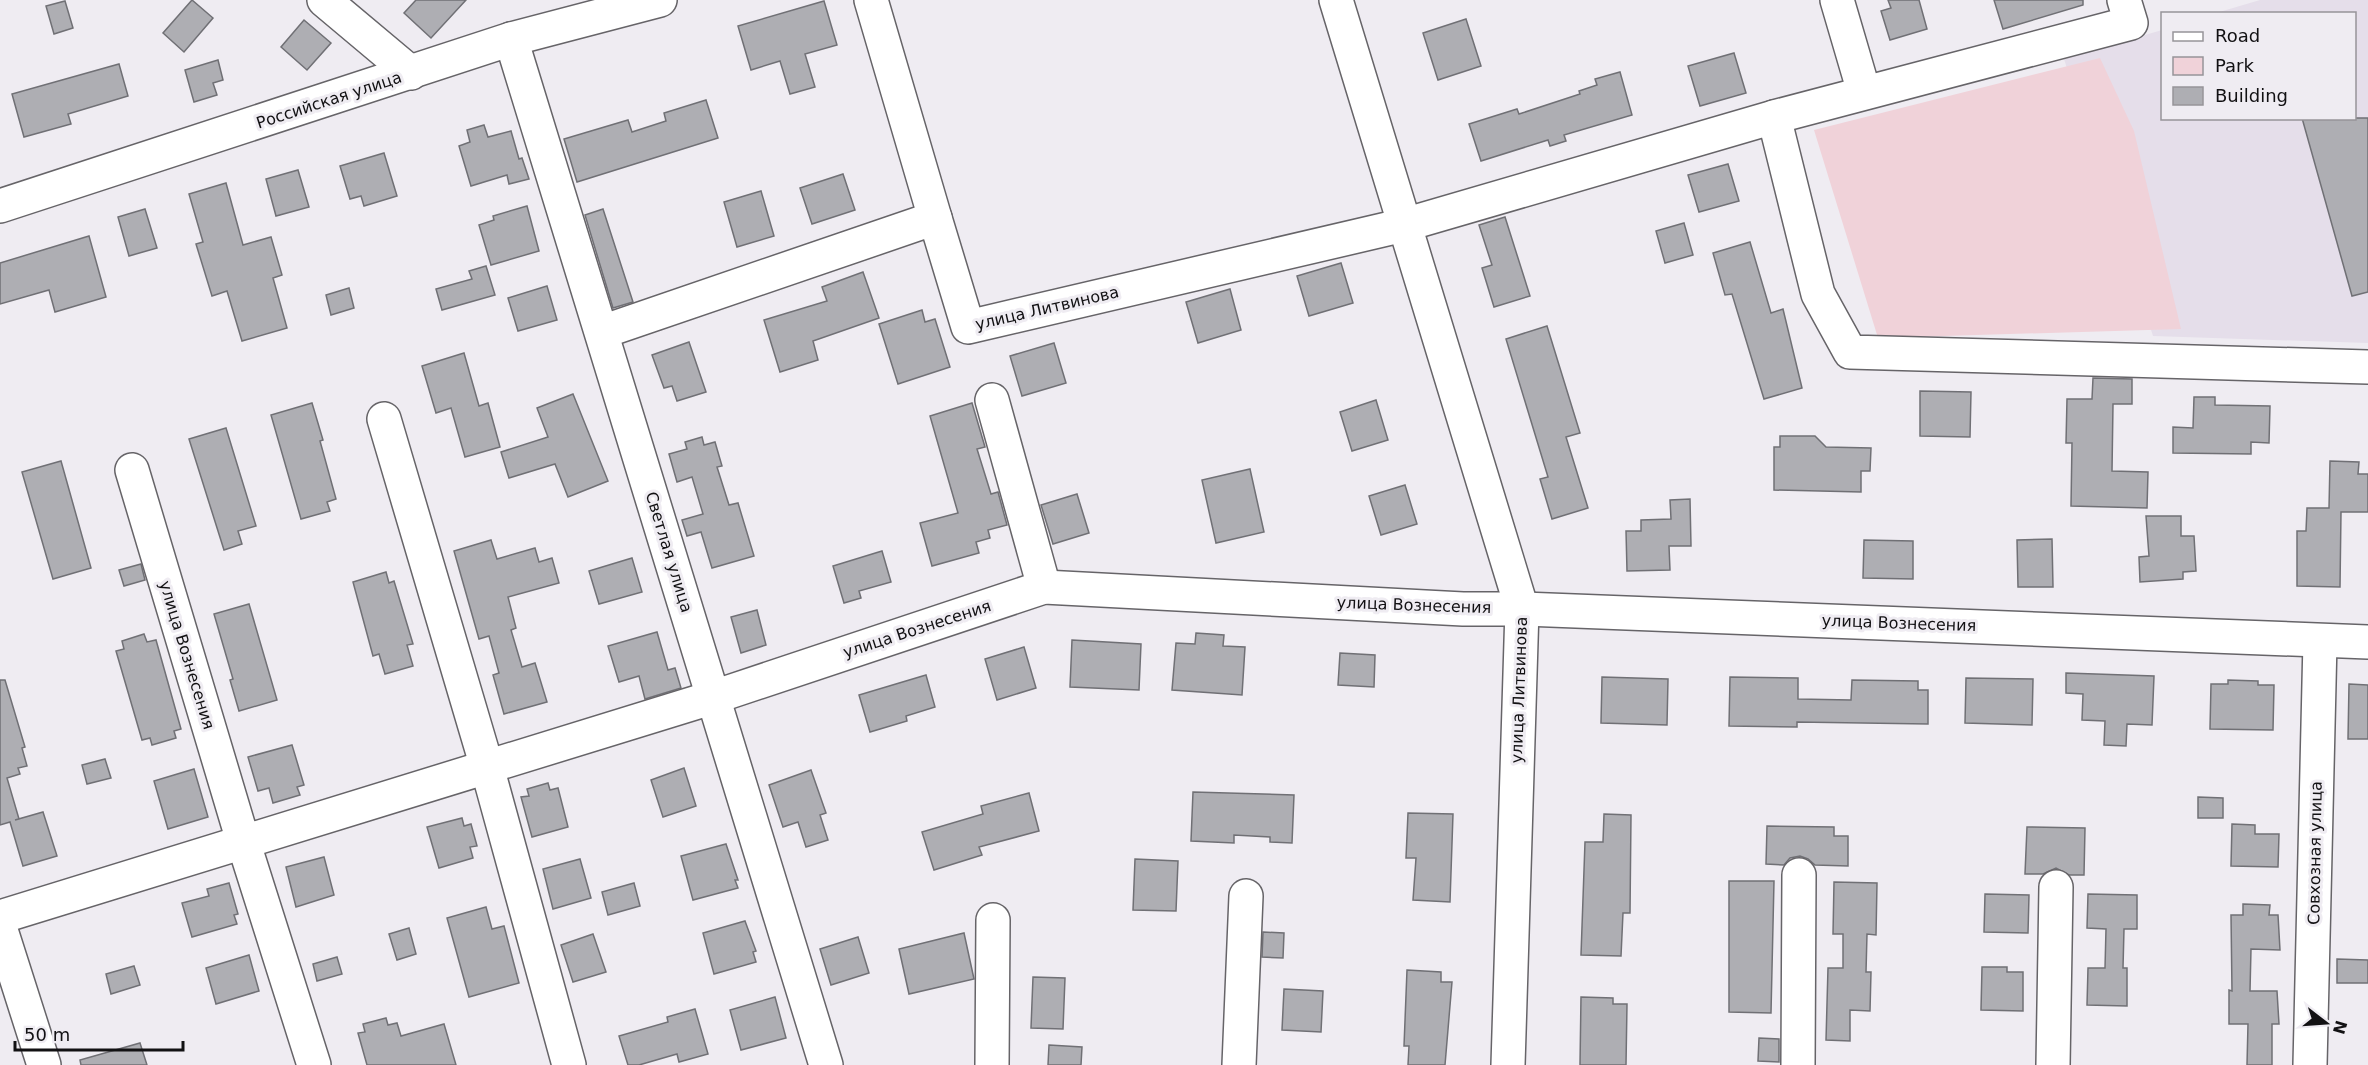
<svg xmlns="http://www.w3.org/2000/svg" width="2368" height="1065" font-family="'DejaVu Sans',sans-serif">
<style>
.built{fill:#e5deea}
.green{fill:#f0d2d9}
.building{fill:#aeaeb3;stroke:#707075;stroke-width:1.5}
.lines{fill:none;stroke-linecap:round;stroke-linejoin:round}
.minor-casing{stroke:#666468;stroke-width:36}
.minor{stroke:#fff;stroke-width:33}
.labels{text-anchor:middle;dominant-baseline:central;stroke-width:6;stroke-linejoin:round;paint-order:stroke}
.street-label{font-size:16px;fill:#121113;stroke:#efecf2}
</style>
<rect width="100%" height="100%" fill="#efecf2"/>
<path class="built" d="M2260 0H2368V343L2153 336 2064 59 2162 30V118H2354V14L2216 13Z"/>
<path class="green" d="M2100 58 2134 131 2181 329 1878 338 1814 130Z"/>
<g class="building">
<path d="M192 0 213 18 184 52 163 33Z"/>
<path d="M416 0H466L431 38 404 13Z"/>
<path d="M1888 0H1919L1927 29 1890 40 1881 11 1891 8Z"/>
<path d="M1994 0H2083V5L2003 29Z"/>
<path d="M65 1 73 28 54 34 46 6Z"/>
<path d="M824 1 837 45 805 54 815 87 790 94 780 61 751 70 738 26Z"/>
<path d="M1466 19 1481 66 1438 80 1423 33Z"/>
<path d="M304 20 331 43 307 70 281 47Z"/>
<path d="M1734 53 1746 93 1700 106 1688 66Z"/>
<path d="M218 60 223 80 213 83 217 95 194 102 185 70Z"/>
<path d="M119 64 128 96 68 114 71 124 24 137 12 94Z"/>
<path d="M1620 72 1632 115 1564 135 1566 141 1550 146 1548 140 1481 161 1469 124 1517 109 1519 114 1580 94 1579 91 1597 85 1595 79Z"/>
<path d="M706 100 718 138 577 182 564 139 628 120 632 132 666 121 664 113Z"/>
<path d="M2302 118H2368V292L2352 296Z"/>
<path d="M484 125 488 137 511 131 519 159 522 158 529 179 509 184 507 175 471 186 459 146 470 142 467 130Z"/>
<path d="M384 153 397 196 364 206 361 196 350 199 340 166Z"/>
<path d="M1728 164 1739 201 1699 212 1688 175Z"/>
<path d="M298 170 309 207 276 216 266 179Z"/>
<path d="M843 174 855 210 812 224 800 188Z"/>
<path d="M226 183 243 245 271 237 282 275 273 278 287 328 242 341 227 291 212 296 196 244 203 242 189 194Z"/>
<path d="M761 191 774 236 737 247 724 202Z"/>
<path d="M527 206 539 251 491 265 479 225 494 220 493 216Z"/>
<path d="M145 209 157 248 129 256 118 217Z"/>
<path d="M603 209 633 302 613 308 585 215Z"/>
<path d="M1505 217 1530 296 1494 307 1482 268 1492 265 1479 225Z"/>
<path d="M1684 223 1693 255 1665 263 1656 231Z"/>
<path d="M89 236 106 297 55 312 49 290 0 304V263Z"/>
<path d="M1750 242 1771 313 1783 309 1802 388 1764 399 1732 294 1725 295 1713 253Z"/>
<path d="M1341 263 1353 303 1309 316 1297 276Z"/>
<path d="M486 266 495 295 442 310 436 289 472 279 469 271Z"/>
<path d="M863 272 879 318 813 341 818 360 780 372 764 320 827 301 822 287Z"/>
<path d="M547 286 557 320 518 331 508 298Z"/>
<path d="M349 288 354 308 331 315 326 295Z"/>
<path d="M1230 289 1241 330 1198 343 1186 302Z"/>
<path d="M922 310 925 322 935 319 950 367 898 384 879 324Z"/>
<path d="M1547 326 1580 433 1566 437 1588 508 1552 519 1540 479 1548 477 1506 339Z"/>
<path d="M689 342 706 392 677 401 672 386 664 388 652 355Z"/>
<path d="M1054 343 1066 383 1022 396 1010 356Z"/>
<path d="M464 353 479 406 488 403 500 447 465 457 451 408 436 413 422 366Z"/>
<path d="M2093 378 2132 379V404H2113L2112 471 2148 472 2147 508 2071 506 2072 443H2066L2067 399H2092Z"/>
<path d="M1920 391 1971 392 1970 437 1920 436Z"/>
<path d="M573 394 608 481 568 497 555 464 509 478 501 452 548 437 537 408Z"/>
<path d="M2194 397H2215V405L2270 406 2269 443 2251 442V454L2173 453V427L2193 428Z"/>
<path d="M1376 400 1388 440 1352 451 1340 412Z"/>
<path d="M312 403 323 440 320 441 336 499 327 502 330 511 301 519 271 415Z"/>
<path d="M972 403 985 447 977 449 991 494 998 492 1007 525 988 530 990 538 976 542 979 553 932 566 920 523 958 513 930 416Z"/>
<path d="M226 428 256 526 238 531 242 544 224 550 189 439Z"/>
<path d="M1780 436H1815L1826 447 1871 448 1870 471H1861V492L1774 490V447H1780Z"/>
<path d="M702 437 704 445 715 442 722 466 717 467 729 505 738 503 754 556 712 568 701 532 687 536 682 520 703 514 692 477 677 482 669 454 687 449 685 442Z"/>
<path d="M61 461 91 568 53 579 22 472Z"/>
<path d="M2330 461 2359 462 2358 474H2368V512H2341L2340 587 2297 586V531H2306L2307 508H2329Z"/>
<path d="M1250 469 1264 532 1216 543 1202 480Z"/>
<path d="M1405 485 1417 524 1381 535 1369 496Z"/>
<path d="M1077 494 1089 533 1053 544 1041 505Z"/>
<path d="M1690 499 1691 546H1669L1670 570 1627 571 1626 531H1641V520L1671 519 1670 500Z"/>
<path d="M2146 516H2181V536H2194L2196 571 2183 572V579L2140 582 2139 557 2149 556Z"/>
<path d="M2052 539 2053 587H2018L2017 540Z"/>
<path d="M491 540 497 559 535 548 539 562 552 558 559 583 508 597 516 628 511 630 522 667 535 663 547 702 504 714 493 675 499 673 489 636 479 639 454 551Z"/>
<path d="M1864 540 1913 541V579L1863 578Z"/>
<path d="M882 551 891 582 859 591 861 598 844 603 833 566Z"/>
<path d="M632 558 642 592 599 604 589 571Z"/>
<path d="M141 564 145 580 124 586 119 570Z"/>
<path d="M386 572 389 583 394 581 413 644 407 645 413 666 385 674 379 654 373 656 353 582Z"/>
<path d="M249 604 277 700 239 711 230 680 233 679 214 614Z"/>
<path d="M757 610 766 645 741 653 731 617Z"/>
<path d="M657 632 668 670 675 668 681 688 645 699 639 676 619 682 608 646Z"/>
<path d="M1196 633 1224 635 1223 646 1245 647 1242 695 1172 690 1176 643 1195 644Z"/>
<path d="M144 634 147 642 156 640 181 729 174 731 176 738 152 745 150 738 142 740 116 651 124 649 122 641Z"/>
<path d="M1072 640 1141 644 1139 690 1070 687Z"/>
<path d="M1024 647 1036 688 997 700 985 659Z"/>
<path d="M1340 653 1375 655 1374 687 1338 685Z"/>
<path d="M2066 673 2154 676 2152 725 2127 724 2126 746 2104 745 2105 721 2082 720 2083 694 2066 693Z"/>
<path d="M926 675 935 707 906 716 907 721 870 732 859 695Z"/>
<path d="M1602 677 1668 679 1667 725 1601 723Z"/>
<path d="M1730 677 1798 678V699L1851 700 1852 680 1918 681V690H1928V724L1797 722V727L1729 726Z"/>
<path d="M1966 678 2033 679 2032 725 1965 723Z"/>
<path d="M0 680H5L25 747 22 748 27 766 18 768 20 774 7 778 19 819 15 820 43 812 57 856 23 866 10 822 0 825Z"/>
<path d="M2228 680 2258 681V685H2274L2273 730 2210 729 2211 684H2228Z"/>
<path d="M2349 684 2368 685V739H2348Z"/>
<path d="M292 745 304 785 297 787 300 795 273 803 269 788 258 791 248 757Z"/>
<path d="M105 759 111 778 87 784 82 765Z"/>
<path d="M684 768 696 806 663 817 651 780Z"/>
<path d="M194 769 208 817 168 829 154 781Z"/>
<path d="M811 770 826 813 820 815 828 840 806 847 798 822 783 827 769 785Z"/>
<path d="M548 783 550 790 558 788 568 827 532 837 521 797 529 796 527 789Z"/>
<path d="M1193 792 1294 795 1292 843 1270 842V837L1234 835V843L1191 841Z"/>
<path d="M1029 793 1039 831 979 847 982 855 934 870 922 832 983 814 981 806Z"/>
<path d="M2198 797 2223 798V818H2198Z"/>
<path d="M1408 813 1453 814 1450 902 1413 900 1416 858H1406Z"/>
<path d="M1604 814 1631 815 1630 913H1623L1621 956 1581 955 1585 842H1603Z"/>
<path d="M462 818 464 826 471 824 477 846 470 847 473 858 439 868 427 827Z"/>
<path d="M2232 824 2255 825V834H2279L2278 867 2231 866Z"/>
<path d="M1767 826 1834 827V836H1848V866L1815 865 1808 859 1800 856 1790 858 1784 865 1766 864Z"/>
<path d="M2027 827 2085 828 2084 875H2069L2056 868 2043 874H2025Z"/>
<path d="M726 844 738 880H735L738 888 693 900 681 856Z"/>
<path d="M324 857 334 895 296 907 286 867Z"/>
<path d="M580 859 591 898 553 909 543 869Z"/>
<path d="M1135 859 1178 861 1176 911 1133 910Z"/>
<path d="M1729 881H1774L1771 1013 1729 1012Z"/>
<path d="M1834 882 1877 883 1876 935 1867 934 1866 972H1871L1870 1011 1850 1010V1041L1826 1040 1828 968H1843V934H1833Z"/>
<path d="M229 883 238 914 234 915 237 924 192 937 182 903 209 896 207 889Z"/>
<path d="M634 883 640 906 608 915 602 892Z"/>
<path d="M1985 894 2029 895 2028 933 1984 932Z"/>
<path d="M2088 894 2137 895V929H2124L2123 968H2127V1006L2087 1005 2088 968H2105L2106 929 2087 928Z"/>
<path d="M2243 904 2270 905 2269 915H2278L2280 950 2251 949 2250 991H2277L2279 1024H2272V1065H2247L2248 1024H2229V990L2232 991 2231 915H2243Z"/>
<path d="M486 907 492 929 504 926 519 983 469 997 447 918Z"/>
<path d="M745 921 756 951 753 952 756 962 714 974 703 933Z"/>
<path d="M409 928 416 954 397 960 389 934Z"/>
<path d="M1263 932 1284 933 1283 958 1262 957Z"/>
<path d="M964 933 974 979 909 994 899 949Z"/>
<path d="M593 934 606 972 573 982 561 945Z"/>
<path d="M858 937 869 973 831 985 820 949Z"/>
<path d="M249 955 259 991 216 1004 206 968Z"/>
<path d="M337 957 342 974 317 981 313 964Z"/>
<path d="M2337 959 2368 960V983H2337Z"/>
<path d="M134 966 140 985 111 994 106 974Z"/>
<path d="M1982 967H2007V972H2023V1011L1981 1010Z"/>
<path d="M1407 970 1441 972V982H1452L1445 1065H1408L1409 1046H1404Z"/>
<path d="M1033 977 1065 978 1063 1029 1031 1028Z"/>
<path d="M1284 989 1323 991 1321 1032 1282 1030Z"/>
<path d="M775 997 786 1038 741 1050 730 1010Z"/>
<path d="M1581 997 1613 998V1004H1627L1626 1065H1580Z"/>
<path d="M695 1009 708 1054 679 1062 677 1054 639 1065H628L619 1036 668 1022 667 1017Z"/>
<path d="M386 1018 388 1025 397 1023 401 1036 444 1024 456 1065H367L358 1033 365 1032 363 1024Z"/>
<path d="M1759 1038 1779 1039V1062L1758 1061Z"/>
<path d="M140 1043 147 1065H81L80 1060Z"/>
<path d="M1049 1045 1082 1047 1081 1065H1048Z"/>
</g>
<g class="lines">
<defs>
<g id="minor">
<path d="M324 0 411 73"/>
<path d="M871 0 935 218"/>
<path d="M1336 0 1522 609 1508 1065"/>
<path d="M1837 0 1864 92"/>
<path d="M511 39 826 1065"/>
<path d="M1774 117 1818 294 1850 352 2368 367"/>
<path d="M0 206 511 39 660 0"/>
<path d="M602 332 935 218 968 327 1404 225 1774 117 2131 23 2124 0"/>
<path d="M992 400 1044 587"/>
<path d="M384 419 487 767 569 1065"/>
<path d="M132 470 243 841 314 1065"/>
<path d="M0 917 714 697 1044 587 1463 609H1522L2368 642"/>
<path d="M0 927 44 1065"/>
<path d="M992 1065 993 920"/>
<path d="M1239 1065 1246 896"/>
<path d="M1798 1065 1799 875"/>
<path d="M2053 1065 2056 887"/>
<path d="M2310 1065 2320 641"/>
</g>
</defs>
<use href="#minor" class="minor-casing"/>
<use href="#minor" class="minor"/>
</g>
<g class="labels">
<g class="street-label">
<text transform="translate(329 100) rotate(-18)">Российская улица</text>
<text transform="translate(1047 308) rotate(-13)">улица Литвинова</text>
<text transform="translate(669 552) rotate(73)">Светлая улица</text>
<text transform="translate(1414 605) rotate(2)">улица Вознесения</text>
<text transform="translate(1899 623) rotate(2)">улица Вознесения</text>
<text transform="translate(917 629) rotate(-18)">улица Вознесения</text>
<text transform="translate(187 655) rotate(73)">улица Вознесения</text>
<text transform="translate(1519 690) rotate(-88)">улица Литвинова</text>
<text transform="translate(2315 853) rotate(-89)">Совхозная улица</text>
</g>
</g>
<rect x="2161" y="12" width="195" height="108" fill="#efecf2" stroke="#979499" stroke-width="1.5"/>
<rect x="2173" y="32" width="30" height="9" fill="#ffffff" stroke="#979499" stroke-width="1.5"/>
<text x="2215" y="42" font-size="18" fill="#121113">Road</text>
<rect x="2173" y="57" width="30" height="18" fill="#f0d2d9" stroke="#979499" stroke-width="1.5"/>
<text x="2215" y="72" font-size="18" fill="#121113">Park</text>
<rect x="2173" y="87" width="30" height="18" fill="#aeaeb3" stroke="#979499" stroke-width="1.5"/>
<text x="2215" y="102" font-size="18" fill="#121113">Building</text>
<g transform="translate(2326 1023) rotate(107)" stroke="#efecf2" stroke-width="4.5" paint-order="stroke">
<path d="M0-4.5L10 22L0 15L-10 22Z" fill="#121113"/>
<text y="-9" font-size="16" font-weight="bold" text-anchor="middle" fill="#121113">N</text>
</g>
<path d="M15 1041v9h168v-9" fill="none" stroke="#121113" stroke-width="3"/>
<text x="24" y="1041" font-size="18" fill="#121113" stroke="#efecf2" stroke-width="4.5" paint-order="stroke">50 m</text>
</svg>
